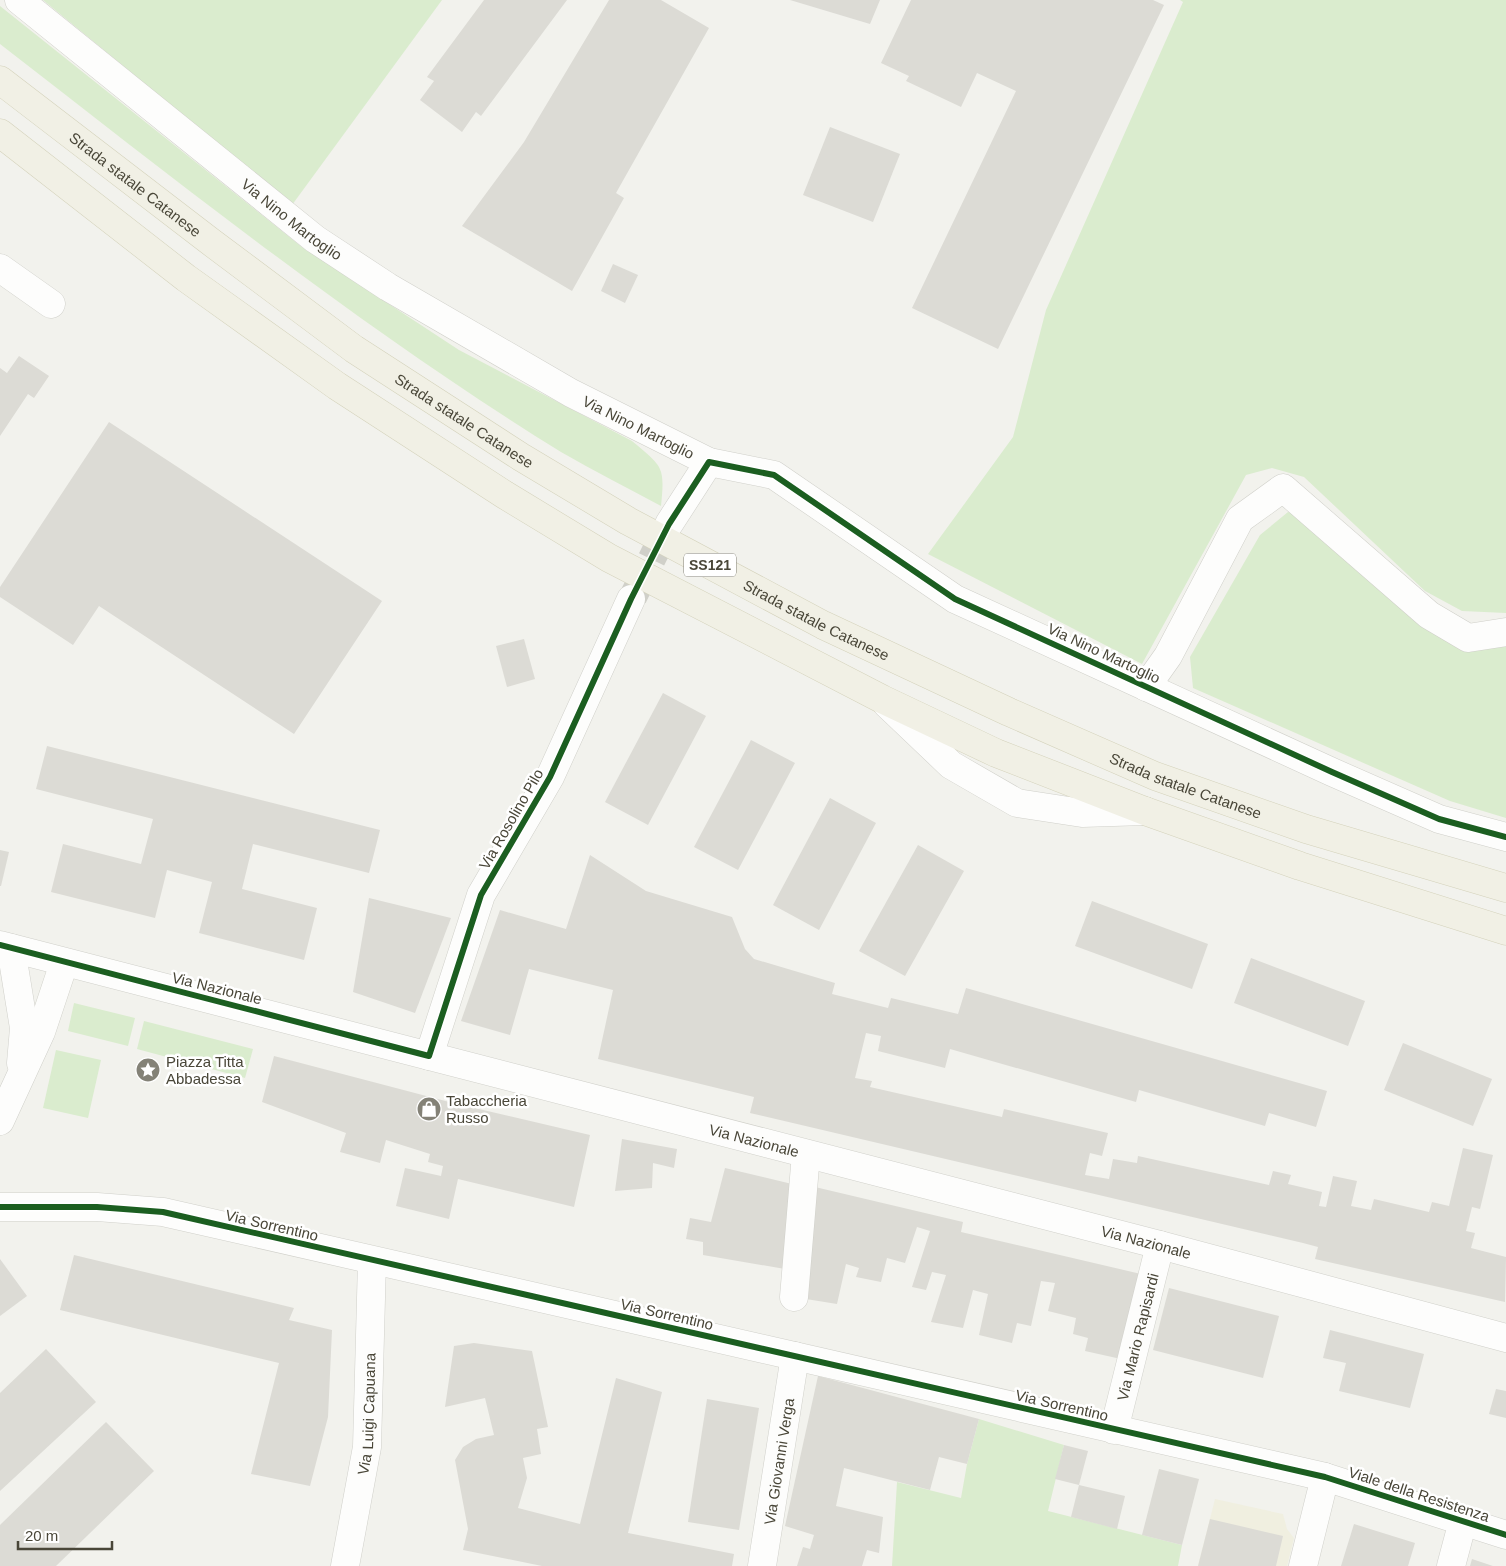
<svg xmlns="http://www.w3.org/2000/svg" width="1506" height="1566" font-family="Arial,sans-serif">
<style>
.education{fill:#f0efe0}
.green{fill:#daecce}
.building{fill:#dcdbd5}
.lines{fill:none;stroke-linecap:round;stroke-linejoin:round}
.minor-tunnel{stroke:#d0d0c9;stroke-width:28;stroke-dasharray:28 14;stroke-linecap:butt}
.minor-casing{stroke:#d0d0ca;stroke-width:29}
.major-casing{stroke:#d4d2bb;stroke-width:29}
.minor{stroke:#fdfdfc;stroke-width:28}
.major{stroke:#f1f0e5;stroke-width:28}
.cycleway-casing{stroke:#fff;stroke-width:9}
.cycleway{stroke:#1b5e20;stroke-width:6}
.labels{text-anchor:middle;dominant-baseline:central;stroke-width:5;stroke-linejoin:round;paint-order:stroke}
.shield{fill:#fff;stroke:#807e74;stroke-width:1}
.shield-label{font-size:14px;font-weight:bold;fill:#494638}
.street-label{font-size:15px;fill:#494638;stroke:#fff}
.poi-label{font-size:15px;fill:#494638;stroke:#fff;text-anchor:start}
</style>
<rect width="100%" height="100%" fill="#f2f2ed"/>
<path class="education" d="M1215 1499 1283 1514 1287 1529 1294 1538 1287 1566H1198Z"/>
<g class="green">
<path d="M43 0H442L292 205Z"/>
<path d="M1180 0H1506V613L1462 611 1425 591 1304 477 1272 468 1246 475 1142 664 928 554 1013 437 1046 310 1183 2Z"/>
<path d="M0 6 302 247 459 350 632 441C663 467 665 466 661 506 628 488 594 471 561 452 364 330 183 186 0 44Z"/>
<path d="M1288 512 1306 518 1458 646H1506V818L1450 801 1193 688 1190 657 1260 535Z"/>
<path d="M74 1003 135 1018 128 1046 68 1031Z"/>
<path d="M144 1021 253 1049 245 1078 137 1049Z"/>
<path d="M56 1050 101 1060 88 1118 43 1108Z"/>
<path d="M979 1419 1064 1445 1048 1511 1182 1545 1178 1566H892L897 1482 961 1498 967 1464Z"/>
</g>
<g class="building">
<path d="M484 0H567L481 116 476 112 462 132 420 100 434 81 427 77Z"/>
<path d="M609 0H661L709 28 616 193 624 198 572 291 462 226 524 142Z"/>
<path d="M790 0H880L870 24Z"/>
<path d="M911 0H1153L1164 5 998 349 912 308 1016 91 977 73 961 107 906 81 909 76 881 63Z"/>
<path d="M830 127 900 154 873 222 803 195Z"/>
<path d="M613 264 638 275 625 303 601 291Z"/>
<path d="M19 356 49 376 34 398 28 394 0 436V368L7 373Z"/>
<path d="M109 422 382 601 294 734 99 606 73 645 0 597V587Z"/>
<path d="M524 639 535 679 507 687 496 646Z"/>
<path d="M663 693 706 716 648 825 605 802Z"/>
<path d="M751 740 795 763 738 870 694 847Z"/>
<path d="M47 746 380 830 369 873 253 844 242 889 317 908 304 960 199 933 212 882 167 870 155 918 51 892 63 844 141 864 153 819 36 789Z"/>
<path d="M830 798 876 823 819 930 773 905Z"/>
<path d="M918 845 964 871 905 976 859 951Z"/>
<path d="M0 850 9 852 1 886H0Z"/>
<path d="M590 855 646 891 732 917 745 949 754 959 835 983 832 994 888 1008 891 998 958 1014 966 988 1327 1091 1316 1127 1269 1113 1265 1126 1139 1090 1136 1102 950 1049 945 1068 878 1051 881 1036 866 1033 855 1078 872 1081 870 1087 1002 1117 1004 1109 1108 1133 1102 1156 1090 1153 1085 1175 1109 1179 1113 1159 1137 1163 1138 1156 1269 1185 1273 1171 1291 1175 1288 1184 1322 1192 1319 1206 1326 1207 1333 1176 1357 1181 1351 1206 1371 1210 1374 1199 1429 1212 1432 1202 1449 1206 1463 1148 1493 1155 1480 1209 1472 1207 1466 1231 1475 1233 1471 1248 1506 1257 1505 1302 1315 1259 1318 1247 1303 1243 750 1113 754 1097 598 1059 613 990 529 969 510 1035 461 1021 500 910 566 929Z"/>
<path d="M369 898 451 918 415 1013 353 992Z"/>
<path d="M1092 901 1208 944 1192 989 1075 946Z"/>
<path d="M1251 958 1365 1001 1348 1046 1234 1003Z"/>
<path d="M1403 1043 1492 1079 1473 1126 1384 1090Z"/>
<path d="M274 1056 453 1103 590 1135 574 1207 458 1179 449 1219 396 1206 405 1168 441 1176 443 1166 428 1162 430 1154 386 1140 380 1163 340 1152 346 1133 262 1102Z"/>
<path d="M622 1139 677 1149 674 1168 653 1163 652 1188 615 1191Z"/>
<path d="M725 1168 792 1184 785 1269 703 1255V1242L686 1239 690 1218 711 1222Z"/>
<path d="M815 1187 963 1222 961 1232 1141 1274 1121 1359 1085 1351 1088 1338 1073 1334 1076 1318 1048 1311 1055 1283 1041 1281 1031 1326 1017 1323 1012 1343 979 1335 988 1294 973 1290 963 1328 931 1322 946 1275 932 1272 926 1290 912 1287 930 1231 917 1227 905 1263 887 1258 881 1282 856 1277 859 1268 846 1264 837 1304 806 1299Z"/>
<path d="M74 1255 294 1308 289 1320 332 1330 328 1417 310 1486 251 1474 279 1363 60 1310Z"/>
<path d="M0 1259 27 1296 0 1316Z"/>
<path d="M1169 1288 1279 1316 1263 1378 1153 1350Z"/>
<path d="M1330 1330 1424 1354 1410 1408 1339 1391 1346 1363 1323 1358Z"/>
<path d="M474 1343 532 1351 548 1427 537 1429 541 1454 523 1458 527 1478 518 1508 580 1524 616 1378 662 1392 628 1533 734 1554 732 1566H542L463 1550 468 1529 455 1460 463 1447 476 1439 494 1435 485 1398 445 1407 454 1346Z"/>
<path d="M46 1349 96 1402 0 1491V1393Z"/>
<path d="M818 1376 979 1419 967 1464 939 1457 930 1490 844 1468 836 1506 883 1517 879 1553 867 1550 862 1566H797L803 1547 810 1549 814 1535 785 1526Z"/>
<path d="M1496 1389 1506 1391V1418L1489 1414Z"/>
<path d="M707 1399 759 1408 739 1530 688 1522Z"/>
<path d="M106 1422 154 1471 56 1566H0V1525Z"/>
<path d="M1064 1445 1088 1451 1079 1485 1055 1479Z"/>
<path d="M1159 1469 1199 1479 1182 1545 1142 1535Z"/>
<path d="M1079 1485 1125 1496 1117 1529 1071 1517Z"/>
<path d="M1210 1519 1283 1536 1276 1566H1198Z"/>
<path d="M1354 1524 1415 1543 1408 1566H1341Z"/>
<path d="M1472 1559 1493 1566H1470Z"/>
</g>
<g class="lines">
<path class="minor-tunnel" d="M633 597 669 524"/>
<defs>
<g id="minor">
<path id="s1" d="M19 0 315 239 388 287 571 393 709 462 774 475 955 599 1332 772 1439 819 1506 837"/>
<path d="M0 268 51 304"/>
<path d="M669 524 709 462"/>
<path d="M1146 687 1168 656 1240 519 1283 488 1429 615 1468 638 1506 632"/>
<path d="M887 704 951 765 1017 803 1082 813 1145 811"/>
<path id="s2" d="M0 945 1160 1245 1506 1338"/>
<path d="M11 948 24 1028 21 1063"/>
<path d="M429 1056 481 895 550 777 631 599"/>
<path d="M0 1121 41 1032 64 963"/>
<path d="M0 1207H97L163 1212 1325 1477 1506 1535"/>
<path d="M794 1297 806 1154"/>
<path id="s3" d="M1114 1430 1160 1245"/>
<path id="s4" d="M345 1566 367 1447 372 1261"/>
<path id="s5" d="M762 1566 795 1356"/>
<path d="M1303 1566 1325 1477"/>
<path d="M1451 1566 1463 1521"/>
</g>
<g id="major">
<path id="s6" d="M0 80 211 242 354 349 521 457 628 521 823 625 1009 712 1155 776 1306 829 1506 888"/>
<path d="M0 133 186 278 337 386 505 495 609 558 882 699 996 753 1145 811 1300 866 1506 931"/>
</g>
</defs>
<use href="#minor" class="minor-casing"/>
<use href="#major" class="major-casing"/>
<use href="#minor" class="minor"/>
<use href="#major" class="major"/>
<defs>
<g id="cycleway">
<path d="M0 945 429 1056 481 895 550 777 631 599 669 524 709 462 774 475 955 599 1332 772 1439 819 1506 837"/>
<path d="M0 1207H97L163 1212 1325 1477 1506 1535"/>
</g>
</defs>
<use href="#cycleway" class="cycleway-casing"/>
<use href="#cycleway" class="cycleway"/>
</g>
<defs>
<symbol id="sight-disc" viewBox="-11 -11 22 22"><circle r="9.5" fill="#848277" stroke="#fff"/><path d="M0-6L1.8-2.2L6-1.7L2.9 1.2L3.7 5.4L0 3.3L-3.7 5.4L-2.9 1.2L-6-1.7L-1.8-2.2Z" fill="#fff"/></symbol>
<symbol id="shop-disc" viewBox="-11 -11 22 22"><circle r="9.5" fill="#848277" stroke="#fff"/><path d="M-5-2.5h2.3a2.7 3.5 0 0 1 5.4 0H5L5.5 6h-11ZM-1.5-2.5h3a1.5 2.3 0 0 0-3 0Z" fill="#fff"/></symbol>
</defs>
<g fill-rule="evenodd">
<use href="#sight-disc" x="134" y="1056" width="28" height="28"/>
<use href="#shop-disc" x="415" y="1095" width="28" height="28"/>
</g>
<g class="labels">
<rect class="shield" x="684" y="553.5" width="52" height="23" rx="4"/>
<g class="shield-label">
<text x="710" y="565">SS121</text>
</g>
<g class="street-label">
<text stroke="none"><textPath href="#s6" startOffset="171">Strada statale Catanese</textPath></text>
<text stroke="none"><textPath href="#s1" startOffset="350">Via Nino Martoglio</textPath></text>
<text stroke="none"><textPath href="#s6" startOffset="576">Strada statale Catanese</textPath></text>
<text stroke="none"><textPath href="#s1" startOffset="755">Via Nino Martoglio</textPath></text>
<text stroke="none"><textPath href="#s6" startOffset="981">Strada statale Catanese</textPath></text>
<text transform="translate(1104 653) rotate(25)">Via Nino Martoglio</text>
<text stroke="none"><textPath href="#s6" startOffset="1386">Strada statale Catanese</textPath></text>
<text transform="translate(511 819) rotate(-60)">Via Rosolino Pilo</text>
<text transform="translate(217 988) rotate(14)">Via Nazionale</text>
<text stroke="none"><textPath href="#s2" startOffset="779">Via Nazionale</textPath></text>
<text transform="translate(272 1225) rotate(13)">Via Sorrentino</text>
<text stroke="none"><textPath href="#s2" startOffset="1184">Via Nazionale</textPath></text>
<text transform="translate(667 1314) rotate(13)">Via Sorrentino</text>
<text stroke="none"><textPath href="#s3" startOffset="96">Via Mario Rapisardi</textPath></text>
<text transform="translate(1062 1405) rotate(13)">Via Sorrentino</text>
<text stroke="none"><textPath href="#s4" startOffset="154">Via Luigi Capuana</textPath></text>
<text stroke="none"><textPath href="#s5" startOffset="106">Via Giovanni Verga</textPath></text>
<text transform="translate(1419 1494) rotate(18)">Viale della Resistenza</text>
</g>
<g class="poi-label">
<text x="166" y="1061">Piazza Titta<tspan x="166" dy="17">Abbadessa</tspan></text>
<text x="446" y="1100">Tabaccheria<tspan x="446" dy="17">Russo</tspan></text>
</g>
</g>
<path d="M18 1541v8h94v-8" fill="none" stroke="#494638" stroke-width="2.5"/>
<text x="25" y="1541" font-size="15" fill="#494638" stroke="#ffffff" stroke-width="4" paint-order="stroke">20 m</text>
</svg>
